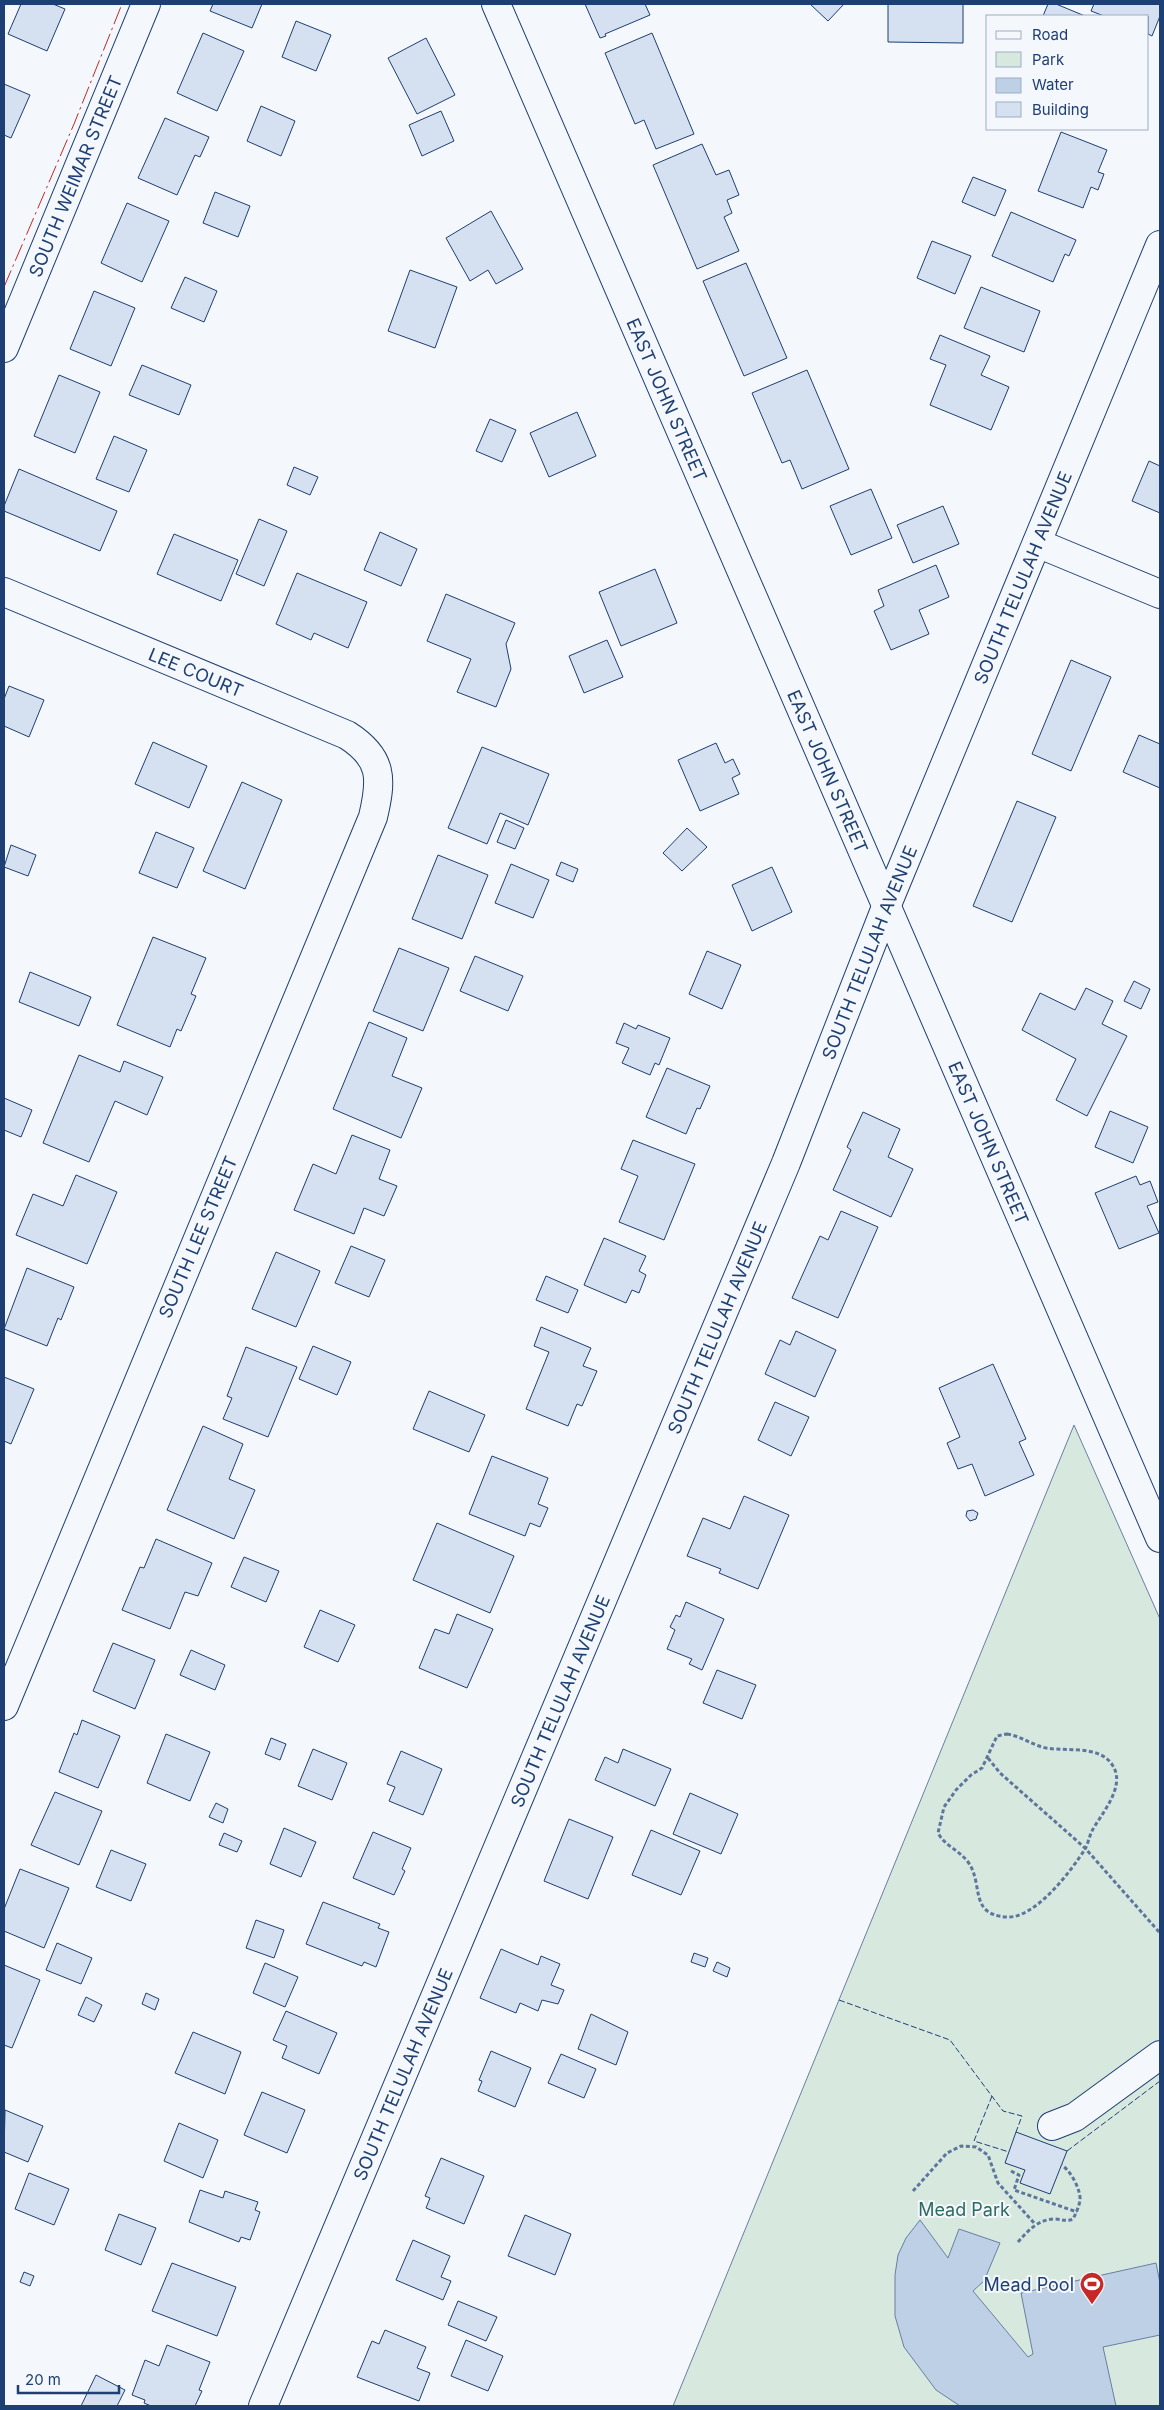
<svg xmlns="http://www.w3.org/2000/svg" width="1164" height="2410" font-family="Inter,sans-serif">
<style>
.green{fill:#d7e8df;stroke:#687fa3}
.water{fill:#bed0e5;stroke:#687fa3}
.building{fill:#d5e0f0;stroke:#1d3f73}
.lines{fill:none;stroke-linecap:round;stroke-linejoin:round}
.minor-casing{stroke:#1d3f73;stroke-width:30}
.path{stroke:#5e769c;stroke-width:3;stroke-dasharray:4 2.5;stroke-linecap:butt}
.minor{stroke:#f4f7fb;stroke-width:28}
.fence{stroke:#1d3f73;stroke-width:1;stroke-dasharray:6 2.5;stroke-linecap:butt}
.power{stroke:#c62828;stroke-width:1;stroke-dasharray:18 4 2.5 4;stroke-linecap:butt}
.labels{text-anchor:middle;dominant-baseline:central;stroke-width:4;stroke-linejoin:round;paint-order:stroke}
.street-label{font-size:18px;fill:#1d3f73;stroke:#f4f7fb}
.park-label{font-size:18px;fill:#2c6c60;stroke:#f4f7fb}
.poi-label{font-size:18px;fill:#1d3f73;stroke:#f4f7fb;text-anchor:end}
</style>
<rect width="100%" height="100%" fill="#f4f7fb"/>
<path class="green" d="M1074 1425 1160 1619V2406H673Z"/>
<path class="water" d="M920 2220 948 2258 959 2229 1000 2243 984 2281 973 2291 1028 2357 1033 2354 1021 2293 1156 2263 1160 2283V2335L1103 2347 1116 2406H960L936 2390 904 2347 895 2316V2275L898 2255 906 2238Z"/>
<g class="building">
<path d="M21 4H53L65 9 47 51 8 34Z"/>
<path d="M213 4H262L252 28 210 11Z"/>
<path d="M585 4H645L650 15 605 34 606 36 600 38Z"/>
<path d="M810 4H844L828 21Z"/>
<path d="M888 4H963V43L888 42Z"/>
<path d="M1048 4H1056L1085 16H1043Z"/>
<path d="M1094 4H1160V16L1152 36 1148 34V16H1104L1091 11Z"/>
<path d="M296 21 331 35 316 71 282 57Z"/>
<path d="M203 33 244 51 217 111 177 93Z"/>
<path d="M652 33 694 134 656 149 644 120 635 124 605 53Z"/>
<path d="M426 38 455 95 417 114 388 58Z"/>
<path d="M4 84 30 95 11 138 4 135Z"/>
<path d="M261 106 295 121 281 156 247 141Z"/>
<path d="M441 111 454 141 422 156 409 125Z"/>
<path d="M165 118 209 137 200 157 195 155 177 195 138 178Z"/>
<path d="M1061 132 1107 150 1098 172 1104 174 1098 190 1091 187 1083 208 1038 191Z"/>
<path d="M702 144 716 175 729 170 739 195 727 200 732 213 724 217 739 251 697 269 653 165Z"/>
<path d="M973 177 1006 190 995 216 962 202Z"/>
<path d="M215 192 250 206 238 237 203 223Z"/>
<path d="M127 203 169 221 142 282 101 263Z"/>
<path d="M491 211 523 269 496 284 488 270 470 281 446 238Z"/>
<path d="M1011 212 1076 240 1069 256 1065 254 1053 282 992 256Z"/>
<path d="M932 241 971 256 955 294 917 278Z"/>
<path d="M746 263 787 358 744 376 703 281Z"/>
<path d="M410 270 457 287 435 348 388 331Z"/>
<path d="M185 277 217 291 204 322 171 308Z"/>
<path d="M981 287 1040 311 1024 352 964 328Z"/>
<path d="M94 291 135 308 111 366 70 349Z"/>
<path d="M940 335 990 356 981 375 1009 387 991 430 930 405 946 365 930 359Z"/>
<path d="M142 365 191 385 179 415 129 395Z"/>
<path d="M807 370 849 469 802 489 790 460 782 463 752 393Z"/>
<path d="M59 375 100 392 75 453 34 436Z"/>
<path d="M577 412 596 456 549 477 530 433Z"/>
<path d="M490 419 516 430 502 462 476 451Z"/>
<path d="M114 436 147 450 129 492 96 479Z"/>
<path d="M1149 461 1160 466V513L1132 501Z"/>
<path d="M294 467 318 477 310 495 287 485Z"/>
<path d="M19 469 117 511 100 551 4 511V506Z"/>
<path d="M871 489 892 538 851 555 830 506Z"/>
<path d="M943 506 959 544 913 563 897 525Z"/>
<path d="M259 519 287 531 264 586 236 574Z"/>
<path d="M380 532 417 549 401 586 364 570Z"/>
<path d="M174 534 238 560 221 601 157 574Z"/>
<path d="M936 565 949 597 919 610 929 634 891 650 874 611 884 606 878 590Z"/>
<path d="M655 569 677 623 621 646 599 592Z"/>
<path d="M297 573 367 602 348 648 314 633 311 640 276 624Z"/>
<path d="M446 594 515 623 506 644 511 669 496 707 457 692 471 659 427 641Z"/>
<path d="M607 640 623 677 584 693 569 656Z"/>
<path d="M1071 660 1111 677 1071 771 1032 754Z"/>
<path d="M9 686 44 700 29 737 4 726V699Z"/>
<path d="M1139 735 1160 744V788L1123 772Z"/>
<path d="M153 742 207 766 189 808 135 784Z"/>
<path d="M716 743 725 763 733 759 740 774 732 778 739 794 700 811 678 760Z"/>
<path d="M482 747 549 774 528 825 500 813 487 844 448 828Z"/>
<path d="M242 782 282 800 245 889 203 871Z"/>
<path d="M1017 801 1056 817 1012 922 973 906Z"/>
<path d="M506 820 524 828 515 849 497 842Z"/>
<path d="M687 828 707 847 682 871 663 853Z"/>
<path d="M156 832 194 848 177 888 139 873Z"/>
<path d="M11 845 36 855 28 876 4 867Z"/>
<path d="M438 855 488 875 462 939 412 919Z"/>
<path d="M561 862 578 869 573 882 556 875Z"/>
<path d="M511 864 549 880 533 918 495 903Z"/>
<path d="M772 867 792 912 752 931 732 885Z"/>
<path d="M153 937 206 958 191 994 196 996 181 1031 177 1029 170 1047 117 1025Z"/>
<path d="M399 948 449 968 423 1031 373 1011Z"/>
<path d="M707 951 741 965 722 1009 689 994Z"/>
<path d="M475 956 523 976 508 1011 460 991Z"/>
<path d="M30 972 91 997 79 1026 19 1002Z"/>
<path d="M1134 981 1150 989 1141 1009 1124 1001Z"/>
<path d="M1086 988 1113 1001 1102 1024 1127 1036 1087 1116 1056 1100 1076 1059 1022 1030 1040 993 1075 1010Z"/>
<path d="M369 1022 407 1038 392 1076 422 1088 401 1138 333 1109Z"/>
<path d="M624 1023 636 1029 638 1025 670 1038 659 1065 655 1063 650 1075 622 1063 629 1048 616 1043Z"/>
<path d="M79 1055 120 1072 124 1061 163 1077 147 1115 115 1101 89 1162 43 1143Z"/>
<path d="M667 1068 710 1086 700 1109 697 1108 686 1134 646 1117Z"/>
<path d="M4 1098 32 1110 21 1137 4 1130Z"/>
<path d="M1110 1111 1148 1127 1133 1163 1095 1147Z"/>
<path d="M863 1112 900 1129 888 1157 913 1169 891 1217 833 1190 851 1150 847 1147Z"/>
<path d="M352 1135 390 1150 379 1179 397 1186 384 1216 364 1208 354 1234 294 1210 313 1164 336 1174Z"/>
<path d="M633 1140 695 1164 664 1240 619 1222 638 1176 621 1169Z"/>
<path d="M76 1175 117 1192 87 1264 16 1235 33 1194 63 1206Z"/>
<path d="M1136 1176 1140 1185 1150 1181 1158 1202 1147 1206 1159 1233 1119 1249 1095 1193Z"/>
<path d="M841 1211 878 1227 838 1318 792 1298 820 1236 828 1240Z"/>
<path d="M604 1238 646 1256 639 1271 646 1275 639 1293 632 1290 626 1303 584 1285Z"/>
<path d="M351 1246 385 1260 369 1297 335 1283Z"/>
<path d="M276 1252 320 1271 296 1327 252 1309Z"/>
<path d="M27 1268 74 1287 61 1320 58 1318 47 1346 4 1329Z"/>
<path d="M546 1276 578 1290 568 1313 536 1300Z"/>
<path d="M541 1327 591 1348 583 1366 597 1371 582 1406 577 1404 568 1426 526 1409 549 1352 534 1346Z"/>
<path d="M796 1331 836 1350 815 1397 765 1374 780 1340 790 1345Z"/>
<path d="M313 1346 351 1362 337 1395 299 1379Z"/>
<path d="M246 1347 297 1367 268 1437 223 1419 232 1398 227 1396Z"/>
<path d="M993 1364 1026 1439 1019 1442 1034 1475 985 1496 972 1464 958 1469 947 1443 960 1437 939 1388Z"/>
<path d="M4 1377 34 1389 11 1444 4 1441Z"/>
<path d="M429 1391 485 1415 469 1452 413 1429Z"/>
<path d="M775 1402 809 1417 791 1456 758 1440Z"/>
<path d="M203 1426 243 1444 229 1479 255 1490 234 1539 167 1510Z"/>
<path d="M492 1456 548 1478 538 1504 548 1508 540 1527 530 1523 525 1536 469 1514Z"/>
<path d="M744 1496 789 1515 758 1589 719 1573 721 1569 687 1556 703 1518 730 1529Z"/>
<path d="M973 1510 978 1513 976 1519 970 1521 966 1516 967 1511Z"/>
<path d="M437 1523 514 1556 490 1613 413 1580Z"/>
<path d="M156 1539 212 1563 198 1596 185 1592 170 1629 122 1610 140 1567 144 1568Z"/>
<path d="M244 1557 279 1571 266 1602 231 1587Z"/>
<path d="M686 1602 724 1619 702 1670 689 1664 692 1659 667 1649 675 1630 670 1627 676 1615 680 1617Z"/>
<path d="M320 1610 355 1625 338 1662 304 1647Z"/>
<path d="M457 1614 493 1629 467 1688 419 1668 435 1629 449 1634Z"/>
<path d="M113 1643 155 1660 135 1709 93 1691Z"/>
<path d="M191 1650 225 1665 215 1690 180 1675Z"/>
<path d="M717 1670 756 1685 742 1719 703 1703Z"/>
<path d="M82 1720 120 1736 98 1788 59 1772 74 1733 77 1735Z"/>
<path d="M166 1734 210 1752 190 1801 147 1783Z"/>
<path d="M271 1738 286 1744 280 1760 265 1754Z"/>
<path d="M313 1749 347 1763 332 1800 298 1786Z"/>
<path d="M623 1749 671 1769 655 1806 595 1780 605 1757 618 1763Z"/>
<path d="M401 1751 442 1769 423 1815 389 1801 395 1787 387 1784Z"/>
<path d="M55 1792 102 1811 79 1865 31 1845Z"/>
<path d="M690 1793 738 1814 721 1854 673 1834Z"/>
<path d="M216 1803 228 1809 223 1823 209 1817Z"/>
<path d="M569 1819 613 1837 588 1899 544 1881Z"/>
<path d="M284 1828 316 1842 301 1877 270 1864Z"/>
<path d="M651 1830 700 1851 681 1895 632 1875Z"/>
<path d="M373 1832 411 1848 402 1869 405 1871 394 1895 353 1878Z"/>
<path d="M224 1833 242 1841 237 1852 219 1845Z"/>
<path d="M111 1850 146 1864 131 1901 96 1887Z"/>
<path d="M20 1869 69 1888 44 1948 4 1931V1909Z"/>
<path d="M323 1902 380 1924 378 1928 389 1932 376 1967 364 1962 362 1966 306 1944Z"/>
<path d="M256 1920 284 1930 274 1958 246 1948Z"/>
<path d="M57 1943 92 1958 81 1984 46 1970Z"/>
<path d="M501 1949 538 1965 541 1956 560 1964 551 1985 564 1990 558 2004 542 2000 538 2011 520 2003 516 2013 480 1998Z"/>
<path d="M694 1953 708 1958 705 1967 691 1962Z"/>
<path d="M717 1962 730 1968 727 1977 713 1971Z"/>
<path d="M265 1963 298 1977 285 2007 253 1993Z"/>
<path d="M4 1965 40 1980 12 2048 4 2045Z"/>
<path d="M146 1993 159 1999 155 2010 142 2004Z"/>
<path d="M86 1997 102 2005 94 2022 78 2015Z"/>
<path d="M286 2011 337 2033 319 2074 282 2058 287 2046 273 2040Z"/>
<path d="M591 2014 628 2032 616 2065 578 2049Z"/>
<path d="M193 2032 241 2052 225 2094 175 2073Z"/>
<path d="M491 2051 531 2068 515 2107 478 2091 482 2081 479 2080Z"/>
<path d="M561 2054 596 2069 584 2098 548 2083Z"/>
<path d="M262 2092 305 2110 287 2153 244 2135Z"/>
<path d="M5 2110 43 2126 28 2162 4 2152Z"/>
<path d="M179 2123 218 2140 203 2178 164 2161Z"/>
<path d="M1016 2132 1067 2151 1050 2194 1020 2183 1025 2170 1005 2163Z"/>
<path d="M441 2158 484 2176 464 2224 426 2208 430 2198 425 2196Z"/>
<path d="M29 2173 69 2189 54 2225 15 2209Z"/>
<path d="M200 2190 223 2198 225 2191 258 2202 255 2210 260 2212 250 2240 241 2237 239 2242 189 2222Z"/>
<path d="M119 2214 156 2228 141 2265 105 2250Z"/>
<path d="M525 2215 571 2234 555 2275 508 2256Z"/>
<path d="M413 2240 450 2256 441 2277 451 2281 443 2300 396 2280Z"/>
<path d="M172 2263 236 2287 217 2336 152 2311Z"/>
<path d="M24 2272 34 2276 30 2286 20 2282Z"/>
<path d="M458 2301 497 2317 486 2341 448 2325Z"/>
<path d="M385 2330 426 2347 417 2368 430 2373 419 2401 357 2377 372 2341 379 2344Z"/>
<path d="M466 2340 503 2356 488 2391 451 2376Z"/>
<path d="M167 2345 210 2362 199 2390 202 2391 195 2406H151L144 2403 145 2400 132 2395 145 2360 159 2366Z"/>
<path d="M96 2375 125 2390 117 2406H81Z"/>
</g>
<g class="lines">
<defs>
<g id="minor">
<path id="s1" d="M496 4 1160 1538"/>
<path id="s2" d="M4 348 146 4"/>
<path d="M1037 543 1160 594"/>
<path id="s3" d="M4 592 347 735C383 758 382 779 373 817L4 1706"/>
<path d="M1052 2126 1075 2117 1160 2055"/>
<path id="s4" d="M263 2406 786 1163 886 907 1160 245"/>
</g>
</defs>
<use href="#minor" class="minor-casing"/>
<g class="path">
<path d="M1007 1734C1019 1736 1028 1742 1039 1746 1060 1754 1099 1742 1113 1766 1126 1787 1101 1814 1092 1831 1089 1837 1088 1844 1085 1849 1072 1870 1035 1919 1007 1917 968 1915 984 1883 968 1862 959 1850 945 1846 938 1833L944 1807 956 1790 971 1775 982 1768 997 1736Z"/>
<path d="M988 1758 1000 1773 1085 1848 1160 1933"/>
<path d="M1011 2171 1019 2175 1014 2190 1077 2212"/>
<path d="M913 2191 947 2153 961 2146 976 2147 988 2155 998 2183 1035 2224"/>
<path d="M1018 2242C1028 2231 1037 2220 1054 2219 1061 2219 1066 2222 1073 2219 1076 2213 1079 2207 1080 2200 1081 2190 1070 2169 1061 2165"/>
</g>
<use href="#minor" class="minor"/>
<g class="fence">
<path d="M839 2000 950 2040 1003 2111 1022 2116 1016 2132"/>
<path d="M992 2096 974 2141 1009 2152"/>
<path d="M1067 2151 1160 2081"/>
</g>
<path class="power" d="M4 287 74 124 122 4"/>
</g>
<defs>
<symbol id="stadium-pin" viewBox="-11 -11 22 30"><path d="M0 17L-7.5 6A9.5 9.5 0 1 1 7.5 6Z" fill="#c62828" stroke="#f4f7fb"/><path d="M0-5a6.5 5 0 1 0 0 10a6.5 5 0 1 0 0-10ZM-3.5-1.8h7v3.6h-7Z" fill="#fff"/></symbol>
</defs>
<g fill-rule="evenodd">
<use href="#stadium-pin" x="1078" y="2270" width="28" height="38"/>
</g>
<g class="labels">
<g class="street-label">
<text stroke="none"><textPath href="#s2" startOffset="186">SOUTH WEIMAR STREET</textPath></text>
<text stroke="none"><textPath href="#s1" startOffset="431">EAST JOHN STREET</textPath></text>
<text stroke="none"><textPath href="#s4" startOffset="1980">SOUTH TELULAH AVENUE</textPath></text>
<text stroke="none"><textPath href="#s3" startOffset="208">LEE COURT</textPath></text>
<text stroke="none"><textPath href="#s1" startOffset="836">EAST JOHN STREET</textPath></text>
<text stroke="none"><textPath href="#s4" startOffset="1575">SOUTH TELULAH AVENUE</textPath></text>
<text stroke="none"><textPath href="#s1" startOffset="1241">EAST JOHN STREET</textPath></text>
<text transform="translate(198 1237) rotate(-67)">SOUTH LEE STREET</text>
<text stroke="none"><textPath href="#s4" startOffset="1170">SOUTH TELULAH AVENUE</textPath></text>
<text stroke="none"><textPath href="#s4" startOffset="765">SOUTH TELULAH AVENUE</textPath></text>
<text stroke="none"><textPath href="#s4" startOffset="360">SOUTH TELULAH AVENUE</textPath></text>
</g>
<g class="park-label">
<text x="964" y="2209">Mead Park</text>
</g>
<g class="poi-label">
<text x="1074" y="2284">Mead Pool</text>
</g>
</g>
<rect width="1164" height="2410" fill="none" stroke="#1d3f73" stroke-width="10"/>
<rect x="986" y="15" width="162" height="115" fill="#f4f7fb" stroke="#9eadc5"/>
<rect x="996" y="31" width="25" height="8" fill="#f4f7fb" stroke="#9eadc5"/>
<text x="1032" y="40" font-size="15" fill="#1d3f73">Road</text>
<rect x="996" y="52" width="25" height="15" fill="#d7e8df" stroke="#9eadc5"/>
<text x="1032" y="65" font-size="15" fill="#1d3f73">Park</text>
<rect x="996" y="78" width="25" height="15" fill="#bed0e5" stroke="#9eadc5"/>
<text x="1032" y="90" font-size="15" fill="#1d3f73">Water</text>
<rect x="996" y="102" width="25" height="15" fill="#d5e0f0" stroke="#9eadc5"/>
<text x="1032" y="115" font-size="15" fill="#1d3f73">Building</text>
<path d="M18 2385v8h101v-8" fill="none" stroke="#1d3f73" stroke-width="2.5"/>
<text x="25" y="2385" font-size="15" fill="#1d3f73" stroke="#f4f7fb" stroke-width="4" paint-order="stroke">20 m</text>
</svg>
